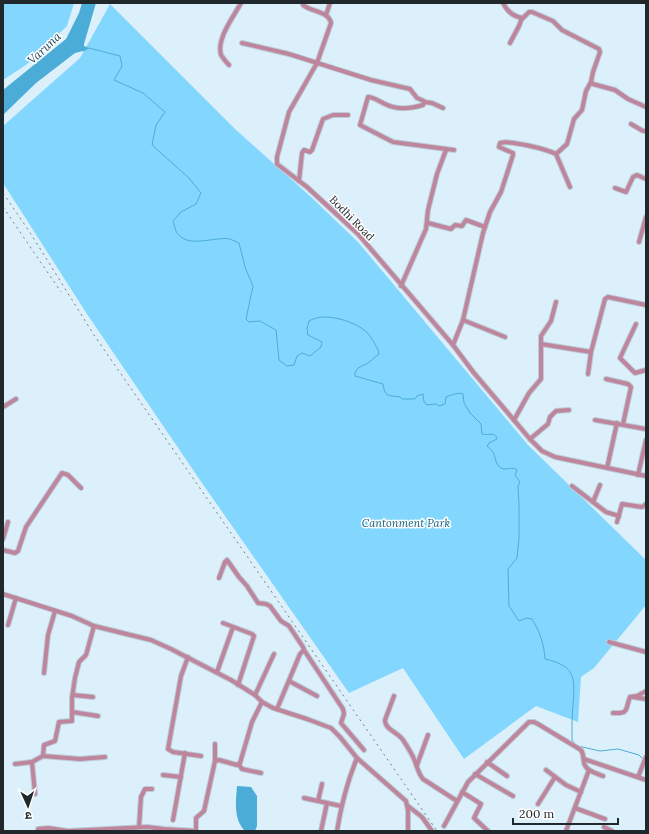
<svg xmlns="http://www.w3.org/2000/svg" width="649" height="834" font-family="Lora,'Noto Sans Devanagari',serif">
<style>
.green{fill:#83d6fd}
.water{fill:#4badd7}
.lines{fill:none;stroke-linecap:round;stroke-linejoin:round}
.stream{stroke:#4badd7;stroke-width:1}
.street-casing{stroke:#baccd6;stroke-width:6}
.street{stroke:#be859c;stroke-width:4}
.rail{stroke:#727f86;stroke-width:1;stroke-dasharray:2 4;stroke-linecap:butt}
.labels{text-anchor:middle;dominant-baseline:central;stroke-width:3;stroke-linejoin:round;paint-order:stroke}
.street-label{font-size:11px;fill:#21282c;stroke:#fff}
.park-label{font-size:11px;font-style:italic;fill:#105e7a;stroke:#fff}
.water-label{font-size:12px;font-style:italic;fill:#204a5c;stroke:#fff}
</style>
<rect width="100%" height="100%" fill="#dcf0fb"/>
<g class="green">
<path d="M3 3H74L67 26 26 65 3 80Z"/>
<path d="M110 4 236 130 311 197 358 242 528 445 646 560V605L594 668 581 677 578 722 536 706 464 759 403 668 349 693 202 483 87 314 3 183V126L80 58Z"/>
</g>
<g class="water">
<path d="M82 3H96L84 44V46L89 48 83 51 75 53 36 83 3 115V90L66 39 79 13Z"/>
<path d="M237 786 251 787 257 796V826L255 831H245C233 819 236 801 237 786Z"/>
</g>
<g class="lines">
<g class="stream">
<path d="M83 51 89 48 120 56 122 66 114 80 143 93 165 112 156 125 152 145 189 178 201 193 196 204 181 212 173 221C175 226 175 232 179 235 190 248 217 236 230 239 233 240 236 242 239 243L245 267 253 286 246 319 249 322 260 321 276 330 279 360 287 366 294 365 297 356 302 353 310 356 321 347 322 342 308 335 307 329 309 321C323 312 351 320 364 330 370 334 375 344 378 350L379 354 368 363 358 368 355 373V376L383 384C385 398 389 395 400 397L402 399H415L417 396 423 394 424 402 427 405 436 404 439 406 445 404 446 397C451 395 459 392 463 394L464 403 470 413 481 424 482 434C488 436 495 431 497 439L489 443 487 446C489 448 491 449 492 451 497 457 494 467 504 469 510 469 513 467 517 470L515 475 520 482 518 486 519 505V538L517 558 508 569 509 606 519 621 526 618 532 619C540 632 544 644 545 659 576 666 575 678 573 705 572 715 572 724 572 733V740L575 744"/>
<path d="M578 746 600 751 618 749 639 755 643 759"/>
</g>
<defs>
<g id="street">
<path d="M303 3V5C311 12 329 11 331 23L317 63 289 112 277 157V164L307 187 358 234 453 345 474 373 530 439 542 451 555 457 646 476"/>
<path d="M503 3C507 11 514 17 523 18L529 12H532L553 21 562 30 599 49 600 52 593 72 591 82 593 84 615 90 628 99 646 107"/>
<path d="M326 15 330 3"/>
<path d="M242 43 289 54 371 80 410 89 417 98 424 101 423 105C410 109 397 110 385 104 380 102 374 97 368 97L360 125 393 142 454 150"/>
<path d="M510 43 519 26 522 18"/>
<path d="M229 65C226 62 223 58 221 55 216 39 234 16 241 3"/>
<path d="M424 102 432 103 443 108"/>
<path d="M631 124 643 131H646"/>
<path d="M556 154 567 144 574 119 582 110 586 91 591 82"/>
<path d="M299 181 302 153 304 150 310 152 312 150 323 119 333 115H348"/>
<path d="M615 188 626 192 633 177 637 175 646 179"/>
<path d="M428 223 451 229 455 225 462 226 466 220 485 227"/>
<path d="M639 242 646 217"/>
<path d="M401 286 426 229 428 210 437 174 446 150"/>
<path d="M463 320 505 337"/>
<path d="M636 324 620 358 635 373 646 370"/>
<path d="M541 344 591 352"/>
<path d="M453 345 463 320 483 233 490 212 501 192 513 155V153L499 147 500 143C510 140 546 149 556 154L570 187"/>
<path d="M588 374 591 352 605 299 608 297 646 305"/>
<path d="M606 379 628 384 631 387 623 424"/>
<path d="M3 407 16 399"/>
<path d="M514 420 529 393 541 379V336L551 321 556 302"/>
<path d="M595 420 646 429"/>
<path d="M530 439 548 424 550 417 556 411 569 410"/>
<path d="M607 468 617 423"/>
<path d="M638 475 646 440"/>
<path d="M572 486 606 512 619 516"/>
<path d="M593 502 600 485"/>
<path d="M617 522 622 504 642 507 646 504"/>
<path d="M3 539 8 522"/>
<path d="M3 550 15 553 18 551 26 527 62 473 68 475 81 488"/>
<path d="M219 578 225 562 227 560 239 577 247 586 258 603 266 604 270 606 281 621 289 626 303 647 304 650 300 654 277 709"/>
<path d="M3 594 72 616 94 626 151 640 171 649 231 680 255 695 262 702 273 708 307 719 331 728 340 737 357 758 406 801 408 810V831"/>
<path d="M223 623 252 634 254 636 238 685"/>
<path d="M8 625 16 598"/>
<path d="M609 642 646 652"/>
<path d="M304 650 343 709 344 714 341 723 364 750"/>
<path d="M188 657 181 676 168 749 173 752 201 756"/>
<path d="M217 672 233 627"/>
<path d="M44 673 48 635 55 611"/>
<path d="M289 681 317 696"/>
<path d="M73 695 93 697"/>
<path d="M255 695 274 654"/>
<path d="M394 696 385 720C385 730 398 732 403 740 407 746 411 752 414 759 417 766 418 773 423 779L457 801"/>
<path d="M633 697 646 699"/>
<path d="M72 712 98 716"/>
<path d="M613 713C630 714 625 709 630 697L637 696 646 691"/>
<path d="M43 756 44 745 55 741 59 722 72 721V698L75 678 79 662 86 655 94 626"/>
<path d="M584 759 646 780"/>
<path d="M215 761V744"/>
<path d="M32 762 35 794"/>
<path d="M487 762 507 776"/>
<path d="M15 764 32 762 43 756 80 759 105 757"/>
<path d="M239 765 242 769 261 773"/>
<path d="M417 765 428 735"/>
<path d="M546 770 566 785 581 792"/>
<path d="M475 774 513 796"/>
<path d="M163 775 181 777"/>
<path d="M638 777 646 757"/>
<path d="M462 792 481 804 474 818 488 831"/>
<path d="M304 798 341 806"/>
<path d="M318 801 322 784"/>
<path d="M538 804 555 777"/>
<path d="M408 806 422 817 432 831"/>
<path d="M575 808 605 819"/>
<path d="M173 820 185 753"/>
<path d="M444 826 468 782 529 722H534L538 724 581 750C584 754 583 758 584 763 586 771 596 773 603 776"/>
<path d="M139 827 141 797 145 789H152"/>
<path d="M604 827 612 831"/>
<path d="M38 829 48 828 68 831 147 827 164 829 196 831"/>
<path d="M196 831V818L204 811 215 761 219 760 237 765 240 763 252 722 262 702"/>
<path d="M321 831 327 803"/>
<path d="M337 831C341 806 347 782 357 758"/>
<path d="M566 831 589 770"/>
</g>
</defs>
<use href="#street" class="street-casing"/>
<use href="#street" class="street"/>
<g class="rail">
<path d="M3 193 29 231 94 335 437 831"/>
<path d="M3 207 61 292"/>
</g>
</g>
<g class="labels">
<g class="street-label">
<text transform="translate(352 218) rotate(45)">Bodhi Road</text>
</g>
<g class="park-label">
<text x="406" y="523">Cantonment Park</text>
</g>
<g class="water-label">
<text transform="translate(44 48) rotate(-43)">Varuna</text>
</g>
</g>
<rect width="649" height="834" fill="none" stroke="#21282c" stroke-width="8"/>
<g transform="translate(28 806) rotate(177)" stroke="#ffffff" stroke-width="3" paint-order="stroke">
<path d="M0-3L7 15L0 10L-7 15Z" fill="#21282c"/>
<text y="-6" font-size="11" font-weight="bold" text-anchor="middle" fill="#21282c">उ</text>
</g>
<path d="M513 818v6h105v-6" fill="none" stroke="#21282c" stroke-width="2"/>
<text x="519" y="818" font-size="12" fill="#21282c" stroke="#ffffff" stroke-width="3" paint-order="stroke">200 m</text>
</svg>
